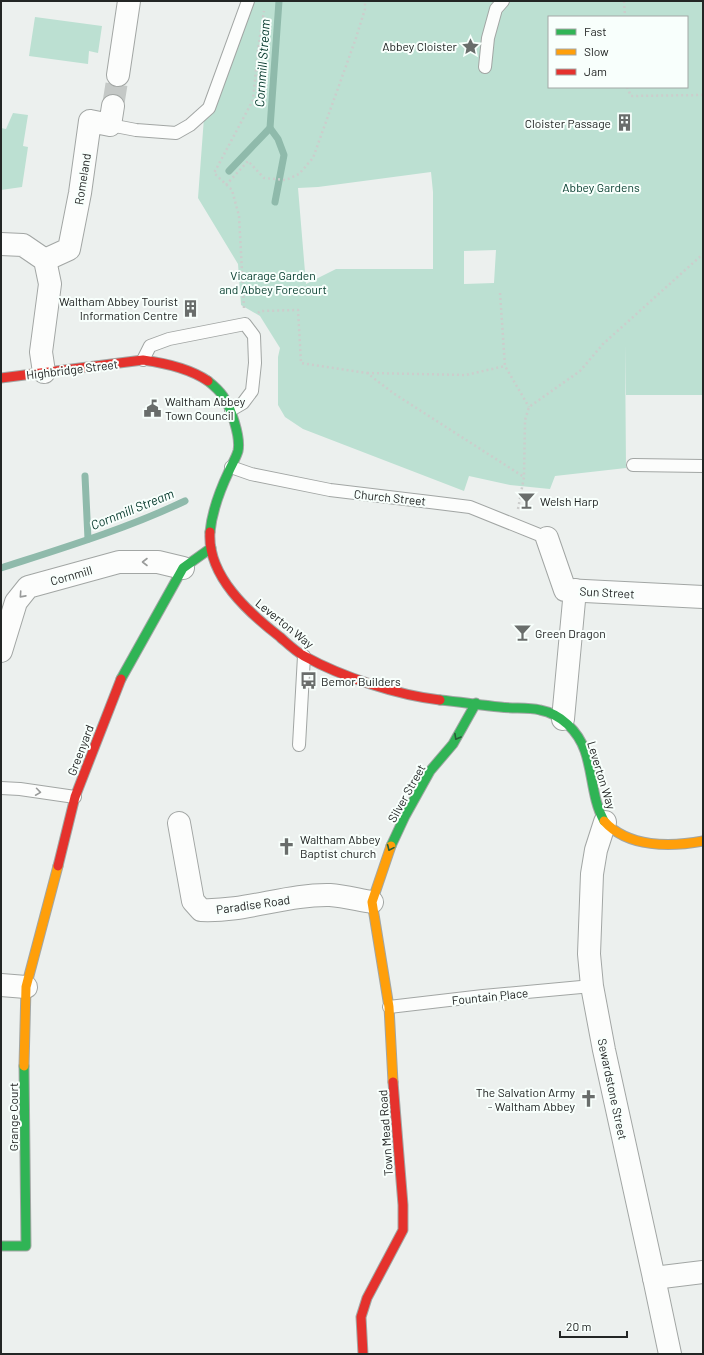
<svg xmlns="http://www.w3.org/2000/svg" width="704" height="1355" font-family="Barlow,sans-serif">
<style>
.green{fill:#bce0d2;fill-rule:evenodd}
.lines{fill:none;stroke-linecap:round;stroke-linejoin:round}
.stream{stroke:#8fbaab;stroke-width:7}
.street-tunnel{stroke:#c4c8c6;stroke-width:22;stroke-dasharray:22 11;stroke-linecap:butt}
.lane-casing{stroke:#a2a6a4;stroke-width:14}
.street-casing{stroke:#a2a6a4;stroke-width:24}
.fast-casing{stroke:#a2a6a4;stroke-width:11}
.slow-casing{stroke:#a2a6a4;stroke-width:11}
.jam-casing{stroke:#a2a6a4;stroke-width:11}
.path{stroke:#cccdcc;stroke-width:2.5;stroke-dasharray:2 3;stroke-linecap:butt}
.lane{stroke:#fcfdfc;stroke-width:12}
.street{stroke:#fcfdfc;stroke-width:22}
.fast{stroke:#30b455;stroke-width:9}
.slow{stroke:#ff9f0a;stroke-width:9}
.jam{stroke:#e5322d;stroke-width:9}
.oneway{stroke:#9a9c9b}
.oneway2{stroke:#285f38}
.labels{text-anchor:middle;dominant-baseline:central;stroke-width:4;stroke-linejoin:round;paint-order:stroke}
.poi-label{font-size:12px;fill:#232625;stroke:#f8fffc;text-anchor:start}
.street-label{font-size:12px;fill:#232625;stroke:#f8fffc}
.park-label{font-size:12px;fill:#0a4031;stroke:#f8fffc}
.water-label{font-size:13px;font-style:italic;fill:#003528;stroke:#f8fffc}
</style>
<rect width="100%" height="100%" fill="#ecf0ee"/>
<g class="green">
<path d="M245 1H703V395H626L625 345 626 468 555 476 550 489 510 485 469 476 464 491 303 429 285 417 278 405V357L280 348 260 316 241 305 238 264 198 198 205 104ZM549 17H687V87H549ZM431 172 433 192V269H336L306 284 298 188 318 187ZM496 250 494 283 464 284V251Z"/>
<path d="M35 17 102 26 98 53 89 51 88 64 29 56Z"/>
<path d="M13 113 28 115 23 146 28 147 22 187 1 190V128L6 129Z"/>
</g>
<g class="lines">
<g class="stream">
<path d="M270 128 278 139 284 155 275 202"/>
<path d="M229 171 270 128 279 1"/>
<path d="M85 476 88 539"/>
<path d="M1 568C63 548 126 529 185 501"/>
</g>
<path class="street-tunnel" d="M113 106 118 75"/>
<defs>
<g id="lane">
<path d="M485 67 488 38 496 9 503 1"/>
<path d="M110 125 136 130 176 133 190 125 209 108 248 1"/>
<path d="M143 360 150 346 169 339 245 324 254 336 255 363 252 391 243 403 231 410"/>
<path d="M633 465 703 466"/>
<path d="M231 467 251 474 330 490 430 502 470 507 547 538"/>
<path d="M299 745 304 656"/>
<path d="M1 788 20 789 75 797"/>
<path d="M389 1007 483 996 592 986"/>
</g>
<g id="street">
<path d="M118 75 129 1"/>
<path d="M1 244 23 245 45 260 50 284 41 352 44 372"/>
<path d="M45 260 69 249 80 193 90 121 110 125 113 106"/>
<path d="M547 538 565 590 703 597"/>
<path d="M1 651 16 602 28 587 119 562H158L183 568"/>
<path d="M563 719 575 590"/>
<path d="M605 822 596 850 592 874 589 954 592 986 604 1050 654 1278 670 1354"/>
<path d="M179 823 193 901 201 910C245 912 287 894 330 895 344 896 359 900 372 902"/>
<path d="M1 985 26 987"/>
<path d="M654 1278 703 1272"/>
</g>
<g id="fast">
<path d="M208 381C213 385 219 390 223 396 231 408 241 437 238 451 236 458 232 464 229 471 220 490 212 511 210 532"/>
<path d="M121 679 183 568 211 548"/>
<path d="M440 700C460 702 480 705 500 707 513 709 527 707 540 710 561 714 578 731 585 751 593 774 592 799 604 821"/>
<path d="M391 846 405 816 430 771 453 744 476 703"/>
<path d="M1 1246H26L24 1066"/>
</g>
<g id="slow">
<path d="M604 821C628 848 671 847 703 841"/>
<path d="M391 846 372 902 389 1007 393 1082"/>
<path d="M24 1066 26 987 58 866"/>
</g>
<g id="jam">
<path d="M1 378 143 360C165 363 189 368 208 381"/>
<path d="M210 532C207 576 249 613 280 637 288 644 295 651 304 656 342 677 397 695 440 700"/>
<path d="M58 866 75 797 121 679"/>
<path d="M363 1354 361 1317 367 1298 403 1230V1205L393 1082"/>
</g>
</defs>
<use href="#lane" class="lane-casing"/>
<use href="#street" class="street-casing"/>
<use href="#fast" class="fast-casing"/>
<use href="#slow" class="slow-casing"/>
<use href="#jam" class="jam-casing"/>
<g class="path">
<path d="M624 1 625 17"/>
<path d="M627 87 631 96 703 95"/>
<path d="M226 185 248 161 264 178 286 180 299 174 313 158 356 38 365 9V1"/>
<path d="M500 293 505 366 529 407"/>
<path d="M244 308 239 216 232 190 214 173 253 100 258 49 264 11"/>
<path d="M258 313 260 311 298 310 301 363 367 373 393 393 524 477"/>
<path d="M367 373 466 375 505 366"/>
<path d="M518 509 524 477 525 420 529 407 580 371 603 344 703 254"/>
</g>
<use href="#lane" class="lane"/>
<use href="#street" class="street"/>
<use href="#fast" class="fast"/>
<use href="#slow" class="slow"/>
<use href="#jam" class="jam"/>
</g>
<defs><path id="oneway-chevron" d="M-2-3.5L2.5 0L-2 3.5" fill="none" stroke-width="1.6" stroke-linecap="round" stroke-linejoin="round"/></defs>
<g class="oneway">
<use href="#oneway-chevron" transform="translate(145 562) rotate(180)"/>
<use href="#oneway-chevron" transform="translate(22 595) rotate(132)"/>
<use href="#oneway-chevron" transform="translate(38 792) rotate(8)"/>
</g>
<g class="oneway2">
<use href="#oneway-chevron" transform="translate(457 737) rotate(119)"/>
<use href="#oneway-chevron" transform="translate(390 848) rotate(114)"/>
</g>
<defs>
<symbol id="sight-bare" viewBox="-9 -9 18 18"><path d="M0-6L1.8-2.2L6-1.7L2.9 1.2L3.7 5.4L0 3.3L-3.7 5.4L-2.9 1.2L-6-1.7L-1.8-2.2Z" fill="#696d6b" stroke="#f8fffc" stroke-width="2.5" paint-order="stroke"/></symbol>
<symbol id="building-bare" viewBox="-9 -9 18 18"><path d="M-4-6H4V6H1V3H-1V6H-4ZM-2.5-4.3h1.7v1.8h-1.7ZM.8-4.3h1.7v1.8H.8ZM-2.5-1h1.7V.8h-1.7ZM.8-1h1.7V.8H.8Z" fill="#696d6b" stroke="#f8fffc" stroke-width="2.5" paint-order="stroke"/></symbol>
<symbol id="civic-bare" viewBox="-9 -9 18 18"><path d="M-.6-6.5H3V-4.5H.6V-3L4-1V1h2V6H-6V1h2V-1L-.6-3ZM-1.2 2.5V6h2.4V2.5Z" fill="#696d6b" stroke="#f8fffc" stroke-width="2.5" paint-order="stroke"/></symbol>
<symbol id="bar-bare" viewBox="-9 -9 18 18"><path d="M-6-5H6L.8 .8V4.5H3.5V6h-7V4.5H-.8V.8Z" fill="#696d6b" stroke="#f8fffc" stroke-width="2.5" paint-order="stroke"/></symbol>
<symbol id="bus-bare" viewBox="-9 -9 18 18"><path d="M-5-6H5V4H4V6H2V4H-2V6H-4V4H-5ZM-3.5-4V0h7V-4ZM-3.5 1.2v1.5H-2V1.2ZM2 1.2v1.5H3.5V1.2Z" fill="#696d6b" stroke="#f8fffc" stroke-width="2.5" paint-order="stroke"/></symbol>
<symbol id="church-bare" viewBox="-9 -9 18 18"><path d="M-1.2-6h2.4v3.5h3.3v2.4h-3.3V6h-2.4V-.1h-3.3v-2.4h3.3Z" fill="#696d6b" stroke="#f8fffc" stroke-width="2.5" paint-order="stroke"/></symbol>
</defs>
<g fill-rule="evenodd">
<use href="#sight-bare" x="458" y="34" width="25" height="25"/>
<use href="#building-bare" x="612" y="110" width="25" height="25"/>
<use href="#building-bare" x="178" y="296" width="25" height="25"/>
<use href="#civic-bare" x="140" y="396" width="25" height="25"/>
<use href="#bar-bare" x="514" y="488" width="25" height="25"/>
<use href="#bar-bare" x="510" y="620" width="25" height="25"/>
<use href="#bus-bare" x="296" y="668" width="25" height="25"/>
<use href="#church-bare" x="274" y="834" width="25" height="25"/>
<use href="#church-bare" x="576" y="1086" width="25" height="25"/>
</g>
<g class="labels">
<g class="poi-label">
<text x="457" y="46" text-anchor="end">Abbey Cloister</text>
<text x="611" y="123" text-anchor="end">Cloister Passage</text>
<text x="178" y="301" text-anchor="end">Waltham Abbey Tourist<tspan x="178" dy="14">Information Centre</tspan></text>
<text x="165" y="401">Waltham Abbey<tspan x="165" dy="14">Town Council</tspan></text>
<text x="540" y="501">Welsh Harp</text>
<text x="535" y="633">Green Dragon</text>
<text x="321" y="681">Bemor Builders</text>
<text x="300" y="839">Waltham Abbey<tspan x="300" dy="14">Baptist church</tspan></text>
<text x="575" y="1092" text-anchor="end">The Salvation Army<tspan x="575" dy="14">- Waltham Abbey</tspan></text>
</g>
<g class="street-label">
<text transform="translate(82 179) rotate(-81)">Romeland</text>
<text transform="translate(72 369) rotate(-7)">Highbridge Street</text>
<text transform="translate(390 497) rotate(6)">Church Street</text>
<text transform="translate(71 575) rotate(-16)">Cornmill</text>
<text transform="translate(607 592) rotate(3)">Sun Street</text>
<text transform="translate(285 623) rotate(39)">Leverton Way</text>
<text transform="translate(80 750) rotate(-69)">Greenyard</text>
<text transform="translate(602 775) rotate(73)">Leverton Way</text>
<text transform="translate(406 793) rotate(-61)">Silver Street</text>
<text transform="translate(253 904) rotate(-8)">Paradise Road</text>
<text transform="translate(490 996) rotate(-6)">Fountain Place</text>
<text transform="translate(613 1089) rotate(78)">Sewardstone Street</text>
<text transform="translate(13 1117) rotate(-90)">Grange Court</text>
<text transform="translate(385 1133) rotate(-94)">Town Mead Road</text>
</g>
<g class="park-label">
<text x="601" y="187">Abbey Gardens</text>
<text x="273" y="275">Vicarage Garden<tspan x="273" dy="14">and Abbey Forecourt</tspan></text>
</g>
<g class="water-label">
<text transform="translate(262 63) rotate(-86)">Cornmill Stream</text>
<text transform="translate(132 509) rotate(-22)">Cornmill Stream</text>
</g>
</g>
<rect width="704" height="1355" fill="none" stroke="#232625" stroke-width="4"/>
<rect x="548" y="16" width="140" height="72" fill="#f8fffc" stroke="#a3a8a6"/>
<rect x="556" y="29" width="20" height="6" fill="#30b455" stroke="#a3a8a6"/>
<text x="584" y="36" font-size="12" fill="#232625">Fast</text>
<rect x="556" y="49" width="20" height="6" fill="#ff9f0a" stroke="#a3a8a6"/>
<text x="584" y="56" font-size="12" fill="#232625">Slow</text>
<rect x="556" y="69" width="20" height="6" fill="#e5322d" stroke="#a3a8a6"/>
<text x="584" y="76" font-size="12" fill="#232625">Jam</text>
<path d="M560 1331v6h67v-6" fill="none" stroke="#232625" stroke-width="2"/>
<text x="566" y="1331" font-size="12" fill="#232625" stroke="#f8fffc" stroke-width="3" paint-order="stroke">20 m</text>
</svg>
